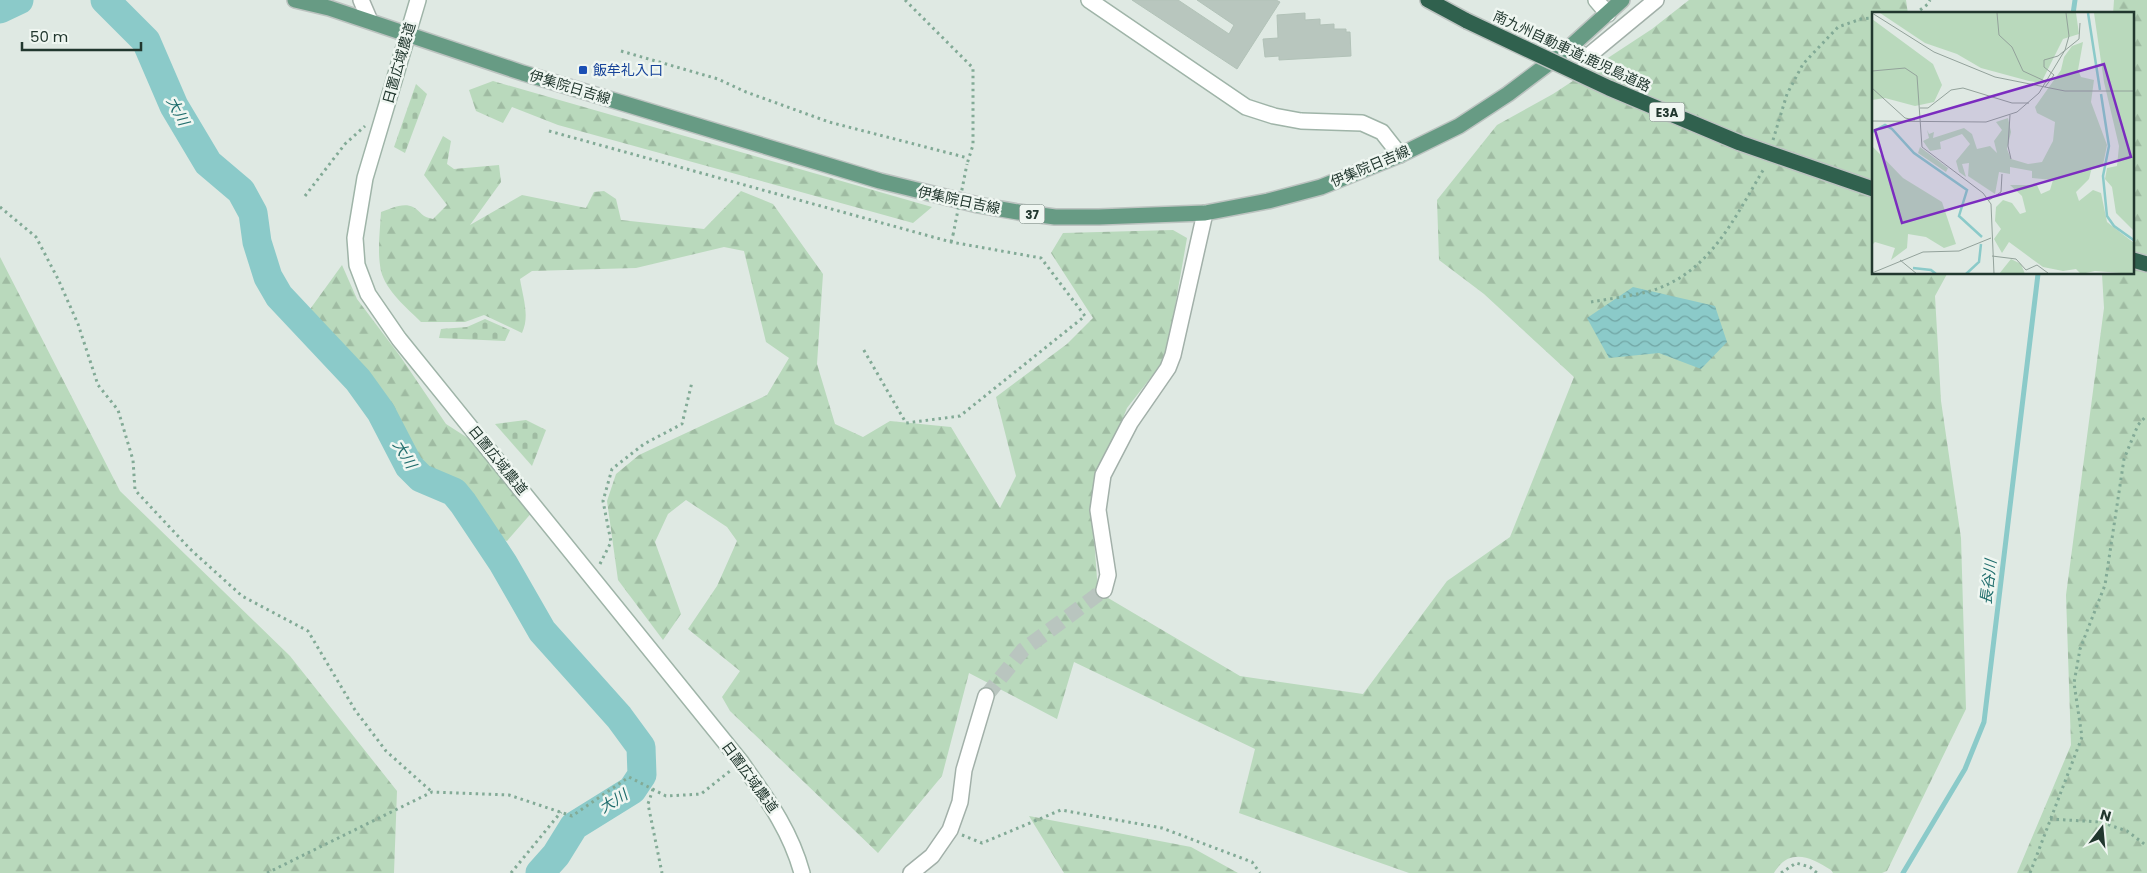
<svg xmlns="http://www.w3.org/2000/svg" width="2147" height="873" font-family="Poppins,'Noto Sans JP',sans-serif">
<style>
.forest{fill:url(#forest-firs)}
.cemetery{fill:url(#cemetery-stones)}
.water{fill:url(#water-waves)}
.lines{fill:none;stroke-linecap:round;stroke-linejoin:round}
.stream{stroke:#8bcac9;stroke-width:5}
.river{stroke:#8bcac9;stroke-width:29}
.building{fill:#b8c6be;stroke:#b2c2b8}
.street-tunnel{stroke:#b9c5bf;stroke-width:15;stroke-dasharray:15 8;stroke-linecap:butt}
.street-casing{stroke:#a2b0a9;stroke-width:18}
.secondary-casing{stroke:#9fb4a8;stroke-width:18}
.primary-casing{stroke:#bcc3c0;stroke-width:18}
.highway-casing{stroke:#bcc3c0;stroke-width:18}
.path{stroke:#82aa96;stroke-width:3;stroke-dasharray:2.5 4;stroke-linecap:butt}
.street{stroke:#fff;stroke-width:15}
.secondary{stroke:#fff;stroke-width:15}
.primary{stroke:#679b84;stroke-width:15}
.highway{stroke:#30614e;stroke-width:15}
.highway-bridge-casing{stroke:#bcc3c0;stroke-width:18;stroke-linecap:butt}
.path-bridge{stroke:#82aa96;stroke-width:3;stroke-dasharray:2.5 4;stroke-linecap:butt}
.highway-bridge{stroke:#30614e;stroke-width:15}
.transit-dot{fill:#1a4fb4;stroke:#eff6f1;stroke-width:2}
.labels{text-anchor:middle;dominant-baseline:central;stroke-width:5;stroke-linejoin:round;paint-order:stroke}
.shield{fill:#eff6f1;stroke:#5f7068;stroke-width:1}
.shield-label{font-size:12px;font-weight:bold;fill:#21372e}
.street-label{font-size:14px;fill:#21372e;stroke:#eff6f1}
.transit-label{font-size:14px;fill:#164399;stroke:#eff6f1;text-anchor:start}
.water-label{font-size:15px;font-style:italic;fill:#216e6d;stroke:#eff6f1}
.inset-river{fill:none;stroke:#8bcac9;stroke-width:2.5}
.inset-road{fill:none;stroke:#93a29b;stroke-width:1}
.view{fill:#7b2cbf;fill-opacity:0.15;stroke:#7b2cbf;stroke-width:2.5}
.inset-edge{fill:none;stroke:#21372e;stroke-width:2.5}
</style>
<defs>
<pattern id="forest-firs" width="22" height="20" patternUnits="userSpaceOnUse" patternTransform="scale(1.25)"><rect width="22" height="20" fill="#b9d9bc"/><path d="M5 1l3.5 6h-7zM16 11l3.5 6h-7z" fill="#9fbba2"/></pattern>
<pattern id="cemetery-stones" width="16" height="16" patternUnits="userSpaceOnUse" patternTransform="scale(1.25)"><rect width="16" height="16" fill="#b9d9bc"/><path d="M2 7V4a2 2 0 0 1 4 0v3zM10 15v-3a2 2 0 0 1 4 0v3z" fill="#9fbba2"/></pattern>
<pattern id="water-waves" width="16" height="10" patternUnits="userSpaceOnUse" patternTransform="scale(1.25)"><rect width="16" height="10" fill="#8bcac9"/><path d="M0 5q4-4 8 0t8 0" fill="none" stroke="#71a5a4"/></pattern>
</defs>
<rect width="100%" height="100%" fill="#dfe9e3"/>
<g class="forest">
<path d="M1689 0H1906L1908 14H1873V274H1947L1935 296 1941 401 1961 538 1966 709 1887 871 1882 873H1833L1831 870C1811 857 1789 847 1774 873H1409L1239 813 1255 749 1074 662 1057 719 969 673 942 776 878 853 730 711 722 697 740 671 688 629 717 586 737 541 727 527 686 500 668 514 655 542 681 614 663 640 618 580 607 501 616 474 639 455 767 395 789 358 766 342 744 251 724 247 636 268 532 271 520 279C523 298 530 316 522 333L484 315 465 322H421C407 308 386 291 381 271 377 252 380 231 381 212 390 209 403 202 413 207 422 212 421 217 433 219L447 205 424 175 443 136 451 141 447 164 454 169 499 165 501 182 470 225 522 195 586 208 594 192 604 191 616 199 621 220 704 229 741 191 773 204 823 274 817 364 835 424 863 437 890 421 951 427 1000 508 1016 476 996 397 1067 344 1093 318 1051 253 1063 233 1173 230 1187 238 1166 358 1127 408 1091 497 1098 592 1240 676 1363 694 1447 581 1510 537 1574 377 1484 294 1439 260 1437 200 1497 125 1553 94 1652 29Z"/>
<path d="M2114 0H2147V873H2017L2071 745 2066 595 2104 308 2102 274H2133V14H2113Z"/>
<path d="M493 81 932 207 913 223 558 125 512 107 503 123 476 111 469 90Z"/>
<path d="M0 257 120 491 290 656 397 791 394 873H0Z"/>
<path d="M342 265 357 299 400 356 446 424 496 456 534 510 507 541 498 538 452 480 412 458 360 369 308 312Z"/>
<path d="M1029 816 1191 847 1238 873H1064Z"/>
</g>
<g class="cemetery">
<path d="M416 84 427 94 405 153 394 147Z"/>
<path d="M485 319 510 330 505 341 439 338 441 329 467 327Z"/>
<path d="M526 420 546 430 532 466 495 424Z"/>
</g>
<path class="water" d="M1633 287 1715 306 1727 342 1701 369 1659 353 1609 358 1587 318Z"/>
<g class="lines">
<g class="stream">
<path d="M2073 14 2075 0"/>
<path d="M1903 873 1965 769 1984 722 2038 274"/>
</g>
<g class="river">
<path d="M105 0 146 41 174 106 208 163 241 191 253 213 257 242 268 277 279 296 358 380 381 412 409 466 421 478 454 492 463 503 503 563 542 631 619 717 641 747 642 775 632 790 574 826 556 855 540 873"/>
<path d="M0 9 19 0"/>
</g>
</g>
<g class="building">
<path d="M1132 0H1178L1229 34 1234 25 1197 0H1276L1280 2 1237 69Z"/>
<path d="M1305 13V20L1320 19V25L1334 24V29H1346V32H1350L1351 56 1279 60V56L1265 57 1263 39 1278 38 1277 15Z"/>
</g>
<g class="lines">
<path class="street-tunnel" d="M986 696 1023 650 1104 590"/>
<defs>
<g id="street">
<path d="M361 0 370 21"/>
<path d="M1569 48 1587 57 1656 0"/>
<path d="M1104 590 1108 575 1098 510 1103 475 1130 423 1168 368 1173 355 1205 213"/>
<path d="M911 873 932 856 950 830 960 802 964 770 986 696"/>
</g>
<g id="secondary">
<path d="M418 0 365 178 355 238 357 265 368 294 399 339 741 762C767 799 790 829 802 873"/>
<path d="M1089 0 1246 107 1274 116 1301 121 1362 123 1382 132 1400 155"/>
<path d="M1596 0 1608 14"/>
</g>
<path id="primary" d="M295 0 329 8 523 73 880 181 978 205 1018 212 1055 217H1099L1205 213 1268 201 1321 187 1400 155 1459 126 1508 94 1569 48 1622 0"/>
<g id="highway">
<path d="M1428 0 1467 21"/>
<path d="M2133 260 2147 264"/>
</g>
</defs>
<use href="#street" class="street-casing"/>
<use href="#secondary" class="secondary-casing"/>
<use href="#primary" class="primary-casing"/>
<use href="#highway" class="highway-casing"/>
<g class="path">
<path d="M905 0 973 68V145L967 164"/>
<path d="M1915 14 1928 4 1930 0"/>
<path d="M621 51 718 79 746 92 829 122 968 158"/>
<path d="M549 131 951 242 1041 258 1085 316 960 416 906 423 862 347"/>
<path d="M1773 140 1787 94 1803 64 1838 27 1861 19 1873 18"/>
<path d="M305 196 345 144 365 126"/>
<path d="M0 207 36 237 58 279 78 324 98 385 118 410 133 460 135 490 190 549 242 596 308 631 355 710 386 751 432 792"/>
<path d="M951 242 953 235"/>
<path d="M1591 302C1609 299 1629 296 1647 292 1710 275 1734 218 1765 167"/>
<path d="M600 564 611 542 603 501 612 469 644 444 682 424 692 382"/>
<path d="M653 789 648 804 662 873"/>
<path d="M2050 819 2100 822 2127 831 2147 846"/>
<path d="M962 835 982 843 1061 810 1162 828 1252 862 1260 873"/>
<path d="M267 873 432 792 509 795 572 816 629 777 666 796 701 794 730 771"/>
<path d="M511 873 561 812"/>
<path d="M1781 873 1796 863 1810 867 1817 873"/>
<path d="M2030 873 2082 737 2074 683 2080 649 2105 585 2124 459 2138 425 2147 415"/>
</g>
<use href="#street" class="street"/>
<use href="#secondary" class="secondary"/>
<use href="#primary" class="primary"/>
<use href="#highway" class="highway"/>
<defs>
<path id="highway-bridge" d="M1467 21 1609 88 1740 143 1873 189"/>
</defs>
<use href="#highway-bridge" class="highway-bridge-casing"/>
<path class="path-bridge" d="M953 235 967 164"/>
<use href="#highway-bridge" class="highway-bridge"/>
</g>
<rect class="transit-dot" x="578" y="65" width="10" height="10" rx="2.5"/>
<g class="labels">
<g class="shield">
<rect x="1649.5" y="102.5" width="35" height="19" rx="4"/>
<rect x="1019.5" y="204.5" width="25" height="19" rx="4"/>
</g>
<g class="shield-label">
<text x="1667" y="112">E3A</text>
<text x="1032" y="214">37</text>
</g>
<g class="street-label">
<text transform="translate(1572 51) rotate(25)">南九州自動車道;鹿児島道路</text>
<text transform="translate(399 63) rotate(-74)">日置広域農道</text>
<text transform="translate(570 87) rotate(17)">伊集院日吉線</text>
<text transform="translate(1370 166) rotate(-23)">伊集院日吉線</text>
<text transform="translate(959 200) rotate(12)">伊集院日吉線</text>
<text transform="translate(498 460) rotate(51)">日置広域農道</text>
<text transform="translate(750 777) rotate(54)">日置広域農道</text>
</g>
<g class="transit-label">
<text x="593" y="70">飯牟礼入口</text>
</g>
<g class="water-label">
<text transform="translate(178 111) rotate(62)">大川</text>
<text transform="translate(405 454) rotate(59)">大川</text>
<text transform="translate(1988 582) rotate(-83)">長谷川</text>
<text transform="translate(613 801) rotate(-32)">大川</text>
</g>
</g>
<g transform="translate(1872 12)">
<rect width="262" height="262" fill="#dfe9e3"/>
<path d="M8 1H204L207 22 191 27 169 71 157 69 109 56 85 42 53 31ZM222 1H262V219L244 201 240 175 233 167 235 156 245 154 247 134 232 70ZM0 7 61 52 70 73 62 90 43 94 13 86 0 88ZM211 30 206 58 209 65 222 68 219 90 235 133 231 153 227 156 220 155 217 167 204 180 207 189 221 178 229 181 235 210 262 231V262L223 259 209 262 204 257 191 259 171 255 137 230 130 241 122 227 129 217 123 209 124 195 131 188 140 191 148 202 154 200 150 184 138 173H165L169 182 178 178 181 168 160 166V159L138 155V162L127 160 123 182 96 164 97 151 90 152 94 165 87 160 84 149 98 132 90 122 68 130 69 137 58 139 51 129 57 126 55 118 57 122 62 120 61 126 92 116 100 122 105 137 118 134 125 141 122 129 130 118 124 110 136 106 139 120 135 137 139 147 156 152 170 150 181 129 183 110 165 101 163 95 189 58 192 45 200 34ZM0 134 31 166 70 190 84 232 72 236 54 225 36 222 35 236 19 248 23 236 3 230 0 233ZM48 135 76 156 74 160 46 141ZM139 247 149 252 153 262H127Z" fill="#b9d9bc"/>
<path class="inset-river" d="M216 1 228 78M229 82 237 134 231 164 235 204 242 214 263 229M0 120 13 113 20 117 42 141 95 178 87 204 110 225M41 256 59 258 64 262M94 262 107 250 109 232"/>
<path class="inset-road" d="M0 1 62 40 123 65 193 79H263M125 1 127 23 140 35 151 59 175 70M0 59 33 56 45 64 50 135 111 181 119 192 122 262M173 75 182 63 172 55V48L186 44 207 27 208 11M0 76 33 106 43 108M48 96H56L79 78 91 76 140 91H157M138 103 136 134 139 147M0 109 114 110 145 100 167 81 193 38 197 24 194 1M117 188 129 180 130 162M120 244 144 247 154 258 165 253 176 261M28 248 45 262M0 261 51 240 87 239 119 226M175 262H195"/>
<path class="view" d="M232 52 259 145 30 211 3 118Z"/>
<rect width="262" height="262" class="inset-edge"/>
</g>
<g transform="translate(2102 828) rotate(16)" stroke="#eff6f1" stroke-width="4" paint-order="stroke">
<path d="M0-4L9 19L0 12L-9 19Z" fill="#21372e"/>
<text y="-8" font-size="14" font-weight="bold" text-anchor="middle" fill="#21372e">N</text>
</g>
<path d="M22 42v8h119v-8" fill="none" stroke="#21372e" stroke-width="2.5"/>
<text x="30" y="42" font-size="15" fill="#21372e" stroke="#eff6f1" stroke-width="4" paint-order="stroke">50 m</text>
</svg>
